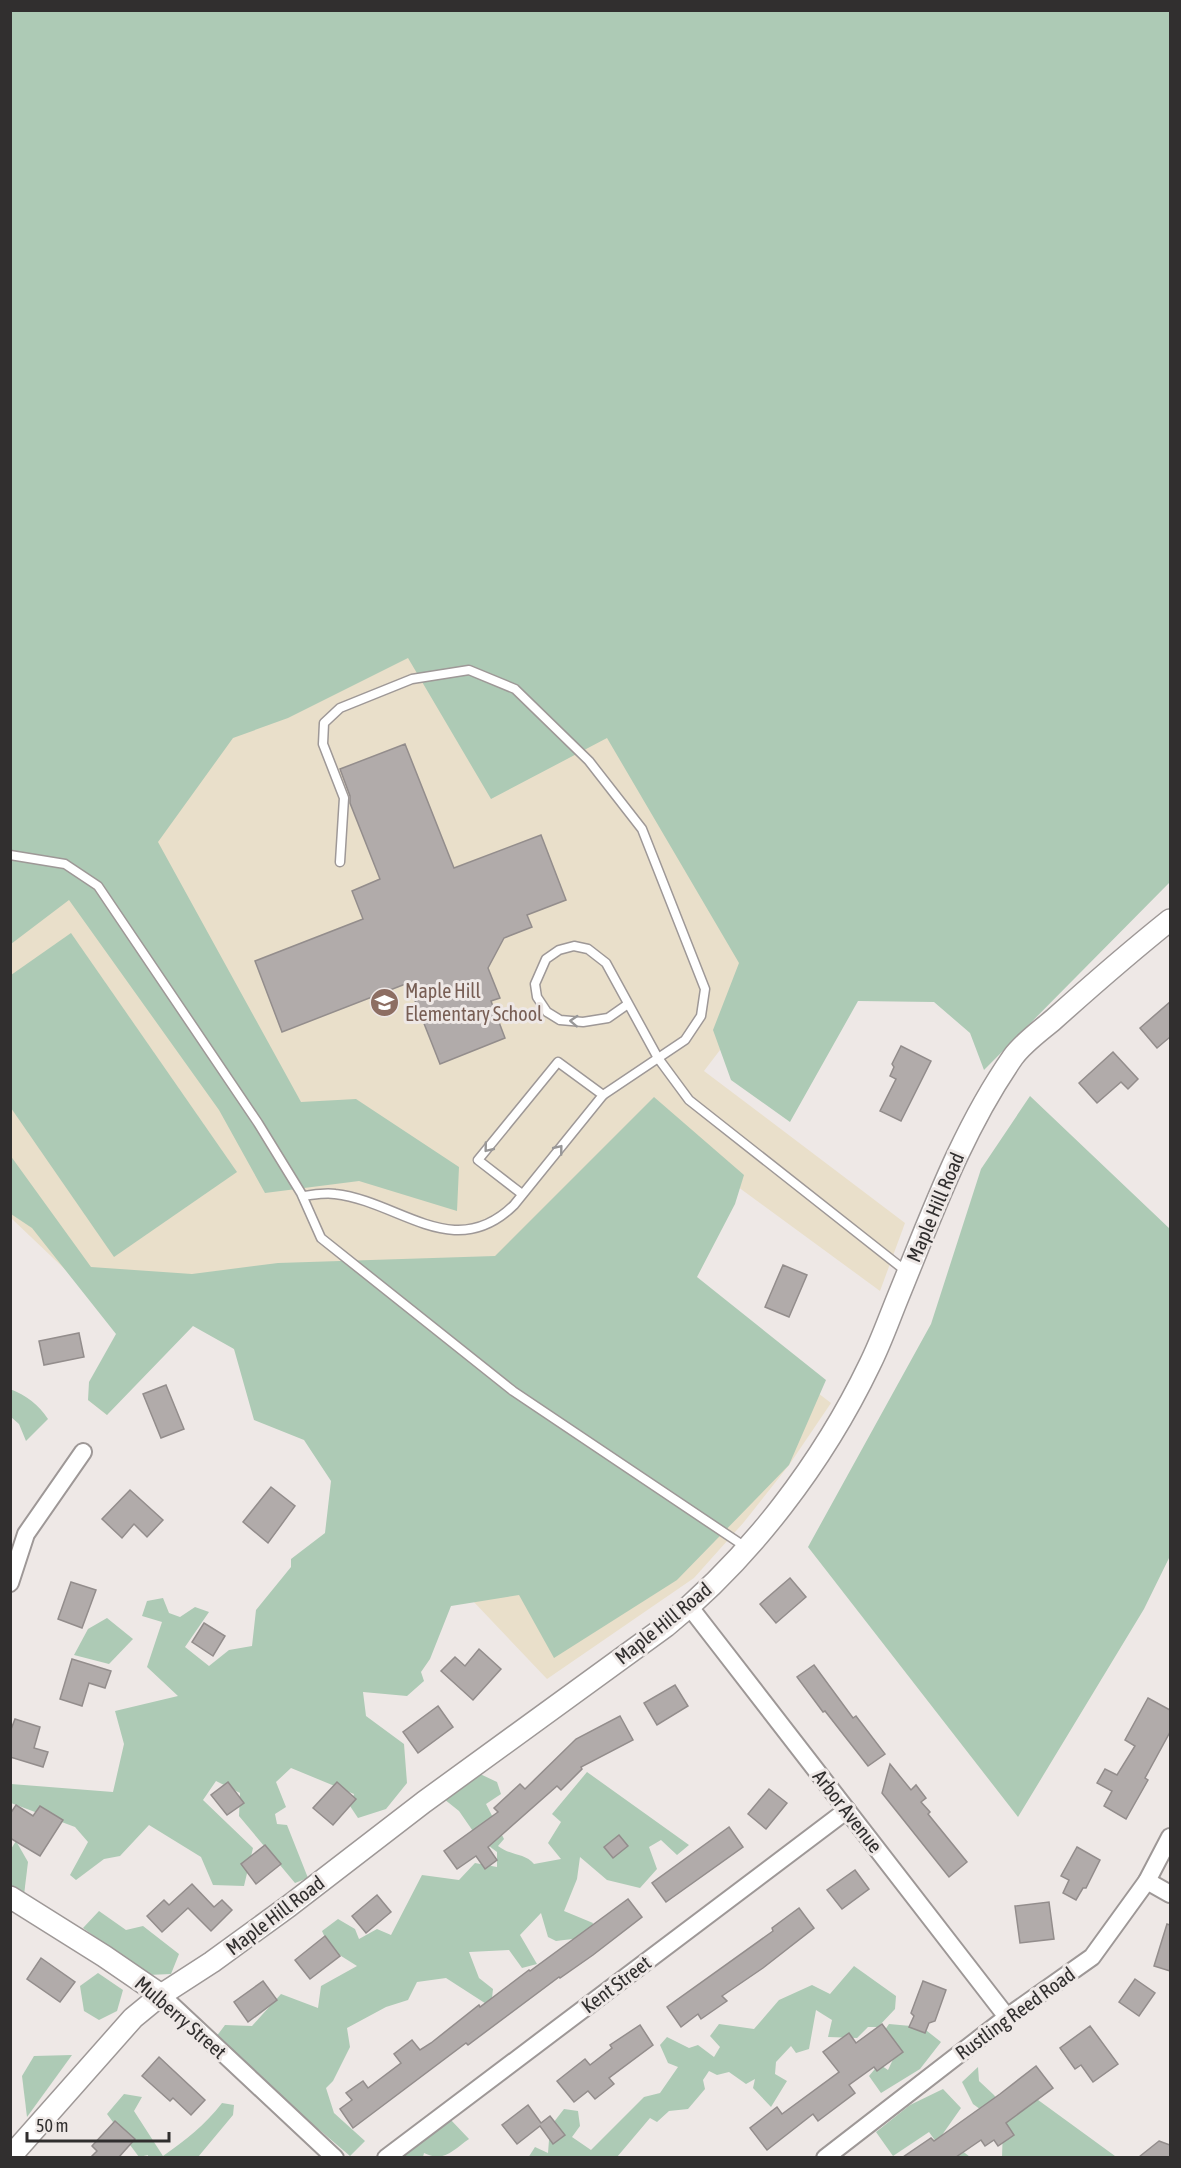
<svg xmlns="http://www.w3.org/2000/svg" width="1181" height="2168" font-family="'Asap Condensed',sans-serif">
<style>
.education{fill:#e9dfca}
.green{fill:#adcab5}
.building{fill:#b1abaa;stroke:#938d8c;stroke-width:1.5}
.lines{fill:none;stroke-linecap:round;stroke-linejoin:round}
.service-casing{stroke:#9e9897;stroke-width:11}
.minor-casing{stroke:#9e9897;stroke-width:20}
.tertiary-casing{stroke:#9e9897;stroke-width:24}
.service{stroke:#fff;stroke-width:8}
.minor{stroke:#fff;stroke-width:16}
.tertiary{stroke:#fff;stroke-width:21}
.oneway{stroke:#989797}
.labels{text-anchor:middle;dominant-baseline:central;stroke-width:6;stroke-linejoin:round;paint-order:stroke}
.education-label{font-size:20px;fill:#785e54;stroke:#eee8e6;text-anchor:start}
.street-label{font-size:20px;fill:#312f2f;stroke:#eee8e6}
</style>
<rect width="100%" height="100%" fill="#eee8e6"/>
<path class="education" d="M10 247 501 607 810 932 704 1071 905 1223 880 1291 655 1126 584 1214 831 1403 789 1465 744 1522 694 1578 547 1679 193 1306 107 1415 88 1400 134 1335 11 1218Z"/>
<g class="green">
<path d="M11 11H1170V882L984 1070 970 1033 934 1002 858 1001 790 1122 731 1080 713 1030 739 963 607 738 491 799 408 658 288 718 233 738 158 842 301 1102 356 1099 459 1167 457 1211 359 1181 265 1193 219 1110 69 900 11 944Z"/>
<path d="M71 933 237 1172 114 1257 11 1108V975Z"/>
<path d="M1030 1096 1170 1229V1556L1144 1609 1018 1817 808 1547 931 1324 981 1169Z"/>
<path d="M654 1097 744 1175 735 1204 697 1277 826 1380 789 1465 677 1580 554 1658 519 1595 451 1606 430 1659 421 1672 424 1681 407 1696 363 1692 366 1716 404 1744 407 1783 386 1809 358 1818 350 1806 354 1794 291 1768 276 1782 286 1807 275 1814 277 1824 287 1825 308 1878 295 1883 239 1816 240 1793 216 1781 203 1800 253 1848 244 1886 213 1885 201 1857 149 1825 120 1856 104 1859 76 1880 70 1875 88 1842 75 1827 11 1803V1784L113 1792 124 1744 115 1711 178 1696 147 1667 162 1622 142 1616 147 1601 163 1598 169 1613 180 1617 195 1607 209 1612 185 1647 209 1666 229 1650 252 1646 256 1610 291 1567V1559L325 1533 331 1481 304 1440 254 1420 234 1349 193 1326 107 1415 88 1400 89 1382 116 1334 32 1228 11 1214 10 1155 91 1267 192 1274 278 1263 495 1256Z"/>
<path d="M10 1389C26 1395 39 1405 48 1419L26 1441 19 1424 11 1417Z"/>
<path d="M107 1618 133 1639 109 1664 74 1655 88 1629Z"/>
<path d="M587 1772 689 1845 677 1855 661 1840 649 1847 657 1869 640 1888 607 1880 580 1857 577 1879 564 1911 593 1923 589 1937 556 1941 548 1937 541 1913 520 1935 537 1964 522 1968 509 1950 469 1952 479 1978 493 1989 491 2007 446 1978 417 1982 408 2000 386 2007 347 2028 350 2047 333 2081 326 2088 334 2113 365 2141 350 2156 275 2092 216 2037 225 2025 252 2026 281 1994 318 2008 321 1986 357 1966 330 1949 322 1931 338 1919 355 1929 359 1939 377 1929 391 1935 422 1875 459 1880 475 1863 497 1867V1852L477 1837 459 1811 444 1799 478 1773 497 1782 501 1794 486 1804 504 1839 498 1846C511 1856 525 1853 534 1864L561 1859 548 1843 561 1822 552 1814Z"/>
<path d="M16 1841 28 1862 24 1895 11 1886V1849Z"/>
<path d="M99 1911 126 1930 143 1926 179 1954 171 1974 148 1975 83 1928Z"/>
<path d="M854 1966 896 1996 895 2009 878 2027H868L857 2038 828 2037 832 2020 816 2010 809 2049 796 2053 791 2046 776 2062 775 2074 787 2081 771 2107 753 2088 755 2079 746 2084 729 2072 717 2075 709 2071 703 2080 705 2089 688 2109 669 2111 657 2122 650 2118 617 2157 528 2158 535 2147 548 2153 550 2127 564 2109 578 2111 580 2126 572 2137 591 2150 644 2097 660 2093 678 2067 668 2063 660 2045 667 2037 689 2048 698 2045 714 2057 720 2047 710 2036 719 2024 754 2029 779 2000 812 1985 830 1994Z"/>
<path d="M98 1973 123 1990 117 2011 99 2020 84 2011 80 1986Z"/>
<path d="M889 2024 922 2027 941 2042 920 2069 881 2093 869 2076 879 2064 888 2070 896 2053 880 2037Z"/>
<path d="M72 2055 27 2117 22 2076 34 2056Z"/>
<path d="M978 2067 979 2081 994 2095 1008 2116 1034 2097 1115 2156 1002 2157 1003 2126 973 2104 962 2082Z"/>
<path d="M943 2089 961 2108 942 2135 970 2157H947L929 2132 893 2156 876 2132 910 2105Z"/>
<path d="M124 2094 142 2097 134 2111 163 2156C186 2140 205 2125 222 2103L234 2105 233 2115 198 2157H148V2155L139 2157 107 2114Z"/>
<path d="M450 2119 469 2139C453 2150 444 2163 424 2153L423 2157 400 2158Z"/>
</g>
<g class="building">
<path d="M405 744 454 868 541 835 566 900 527 915 532 927 504 938 488 968 500 998 491 1001 505 1038 440 1064 408 983 282 1032 255 961 363 919 352 891 380 879 350 803V796L340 769Z"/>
<path d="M1170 1002V1037L1157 1048 1140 1028Z"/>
<path d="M901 1046 931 1061 901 1121 880 1111 896 1079 890 1076 894 1067 892 1064Z"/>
<path d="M1113 1052 1138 1079 1128 1089 1121 1082 1097 1103 1079 1083Z"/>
<path d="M783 1265 807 1275 789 1317 765 1307Z"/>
<path d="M79 1333 84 1357 44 1365 39 1341Z"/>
<path d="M166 1385 184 1429 161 1438 143 1394Z"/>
<path d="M271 1487 295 1506 268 1543 243 1522Z"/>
<path d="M130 1490 163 1520 147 1537 134 1524 122 1538 102 1519Z"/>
<path d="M790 1578 806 1597 776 1623 760 1604Z"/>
<path d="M71 1582 96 1590 82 1628 58 1619Z"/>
<path d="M204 1623 225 1636 213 1656 192 1642Z"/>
<path d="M479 1649 501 1669 473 1700 441 1671 455 1657 465 1666Z"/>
<path d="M72 1659 111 1671 105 1688 89 1683 82 1706 60 1699Z"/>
<path d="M814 1665 853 1718 856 1716 885 1754 868 1766 825 1711 823 1712 797 1677Z"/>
<path d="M675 1685 688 1706 657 1725 644 1703Z"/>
<path d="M1148 1698 1170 1710V1732L1145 1778 1148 1780 1126 1819 1104 1806 1112 1791 1097 1783 1105 1769 1117 1775 1135 1746 1125 1740Z"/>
<path d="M438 1706 453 1727 418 1753 403 1732Z"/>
<path d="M620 1716 633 1740 581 1767 582 1769 561 1790 557 1786 488 1847 497 1860 485 1869 476 1856 457 1869 444 1851 498 1812 494 1808 520 1784 525 1789 576 1739Z"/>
<path d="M15 1719 40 1727 34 1748 48 1752 43 1767 10 1757V1732Z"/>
<path d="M890 1764 911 1790 916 1785 926 1798 921 1802 930 1812 928 1814 967 1862 949 1877 882 1793Z"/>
<path d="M228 1782 244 1803 227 1815 211 1795Z"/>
<path d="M337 1782 356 1799 333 1825 313 1808Z"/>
<path d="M769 1789 787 1803 766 1829 748 1814Z"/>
<path d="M16 1805 33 1816 40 1806 63 1820 40 1856 10 1838V1814Z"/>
<path d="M729 1827 743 1847 666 1902 652 1883Z"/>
<path d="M619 1835 628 1846 613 1858 604 1847Z"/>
<path d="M265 1845 281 1864 256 1884 241 1864Z"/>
<path d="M1077 1847 1100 1860 1086 1888H1083L1076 1900 1063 1893 1069 1880 1061 1876Z"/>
<path d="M855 1870 869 1889 842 1909 827 1890Z"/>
<path d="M192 1884 214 1907 222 1900 232 1910 211 1931 188 1908 162 1932 147 1916 164 1900 169 1905Z"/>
<path d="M377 1895 391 1912 366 1933 352 1916Z"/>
<path d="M628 1899 642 1917 593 1955 560 1978 559 1977 468 2045 466 2043 353 2128 340 2109 352 2100 346 2093 363 2081 368 2088 401 2063 394 2054 412 2040 420 2050 431 2043 479 2005 480 2007 529 1970 530 1971Z"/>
<path d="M1049 1902 1054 1939 1020 1943 1015 1906Z"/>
<path d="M799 1908 814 1928 763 1968 722 1996 727 2001 701 2019 698 2014 681 2027 667 2007 773 1931 772 1928Z"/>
<path d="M1167 1924 1170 1925V1971L1154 1966Z"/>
<path d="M325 1936 340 1956 310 1979 295 1960Z"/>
<path d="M41 1958 75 1982 60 2002 27 1979Z"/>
<path d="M1135 1979 1155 1993 1139 2016 1119 2002Z"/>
<path d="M263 1981 277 2000 248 2022 234 2002Z"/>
<path d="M923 1981 946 1990 935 2021 929 2023 925 2033 909 2027 914 2016 911 2013Z"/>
<path d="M882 2024 903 2052 877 2071 874 2067 849 2085 855 2093 818 2121 813 2114 767 2150 750 2128 777 2107 782 2114 839 2072 823 2052 849 2033 856 2043Z"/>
<path d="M640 2025 653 2045 609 2078 614 2084 595 2099 588 2091 574 2102 557 2081 585 2059 590 2065 612 2048 610 2045Z"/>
<path d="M1090 2026 1118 2064 1093 2082 1081 2065 1075 2069 1060 2048Z"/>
<path d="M159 2057 205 2100 191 2115 173 2098 170 2101 142 2076Z"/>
<path d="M1036 2066 1053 2088 1006 2123 1014 2135 998 2146 994 2140 985 2146 981 2140 956 2157H903L931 2138 934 2141 1000 2094Z"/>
<path d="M528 2105 541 2123 550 2116 565 2135 553 2144 540 2126 517 2144 502 2125Z"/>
<path d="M115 2121 135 2139 119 2157H91L97 2151 92 2146Z"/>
<path d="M1159 2141 1170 2145V2157H1139Z"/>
</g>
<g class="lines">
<defs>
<g id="service">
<path d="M10 855 65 864 98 886 258 1123 301 1193 321 1238 513 1391 747 1548"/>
<path d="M340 862 344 798 323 744 324 723 340 708 412 679 469 670 515 689 589 761 642 829 705 989 701 1016 685 1040 603 1095"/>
<path d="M628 1004 608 1018 583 1022 560 1020 547 1012 537 997 535 984 546 959 559 950 574 946 588 949 606 963 658 1058 689 1100 907 1272"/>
<path d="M303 1196C313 1195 325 1192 335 1194 399 1201 454 1264 514 1205L603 1095 558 1062 478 1160 522 1194"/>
</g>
<g id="minor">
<path d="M10 1583 26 1534 83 1452"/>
<path d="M689 1606 1007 2017"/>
<path d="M1147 1881 1170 1894"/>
<path d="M161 1995 335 2158"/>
<path d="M386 2158 847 1810"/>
<path d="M825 2158 1007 2017 1092 1957 1147 1881 1170 1837"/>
</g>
<g id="tertiary">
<path d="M10 1897 104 1956 161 1995"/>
<path d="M10 2157 133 2018 161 1995 212 1962 289 1906 424 1802 666 1626C751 1557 823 1462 870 1364 881 1342 889 1319 898 1297 932 1214 962 1130 1013 1057 1023 1043 1040 1031 1053 1020 1091 986 1130 952 1170 920"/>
</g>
</defs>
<use href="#service" class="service-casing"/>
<use href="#minor" class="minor-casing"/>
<use href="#tertiary" class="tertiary-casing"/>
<use href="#service" class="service"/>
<use href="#minor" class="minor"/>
<use href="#tertiary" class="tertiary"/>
</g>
<defs><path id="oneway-chevron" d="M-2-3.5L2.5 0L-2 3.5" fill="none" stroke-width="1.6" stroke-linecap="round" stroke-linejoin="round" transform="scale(1.5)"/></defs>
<g class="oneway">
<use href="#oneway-chevron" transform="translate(574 1021) rotate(-177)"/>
<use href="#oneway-chevron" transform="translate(488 1148) rotate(129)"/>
<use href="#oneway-chevron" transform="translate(559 1149) rotate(-51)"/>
</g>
<defs>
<symbol id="school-disc" viewBox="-11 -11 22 22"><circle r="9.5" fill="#8d6e63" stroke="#eee8e6"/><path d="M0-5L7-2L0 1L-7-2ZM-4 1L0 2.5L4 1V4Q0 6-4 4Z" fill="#fff"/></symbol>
</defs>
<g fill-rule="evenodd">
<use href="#school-disc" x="368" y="986" width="33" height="33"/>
</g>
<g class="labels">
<g class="education-label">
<text x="405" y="990">Maple Hill<tspan x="405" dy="23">Elementary School</tspan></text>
</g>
<g class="street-label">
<text transform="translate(935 1207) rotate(-67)">Maple Hill Road</text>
<text transform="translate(663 1623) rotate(-39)">Maple Hill Road</text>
<text transform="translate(848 1811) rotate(52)">Arbor Avenue</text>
<text transform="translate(275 1915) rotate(-37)">Maple Hill Road</text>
<text transform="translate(616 1984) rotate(-37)">Kent Street</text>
<text transform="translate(1015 2013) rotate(-36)">Rustling Reed Road</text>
<text transform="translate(181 2017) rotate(41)">Mulberry Street</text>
</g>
</g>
<rect width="1181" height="2168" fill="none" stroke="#312f2f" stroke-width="24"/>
<path d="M27 2132v9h142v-9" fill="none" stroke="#312f2f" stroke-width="3"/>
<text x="36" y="2132" font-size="18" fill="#312f2f" stroke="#eee8e6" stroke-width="4.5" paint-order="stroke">50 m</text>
</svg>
